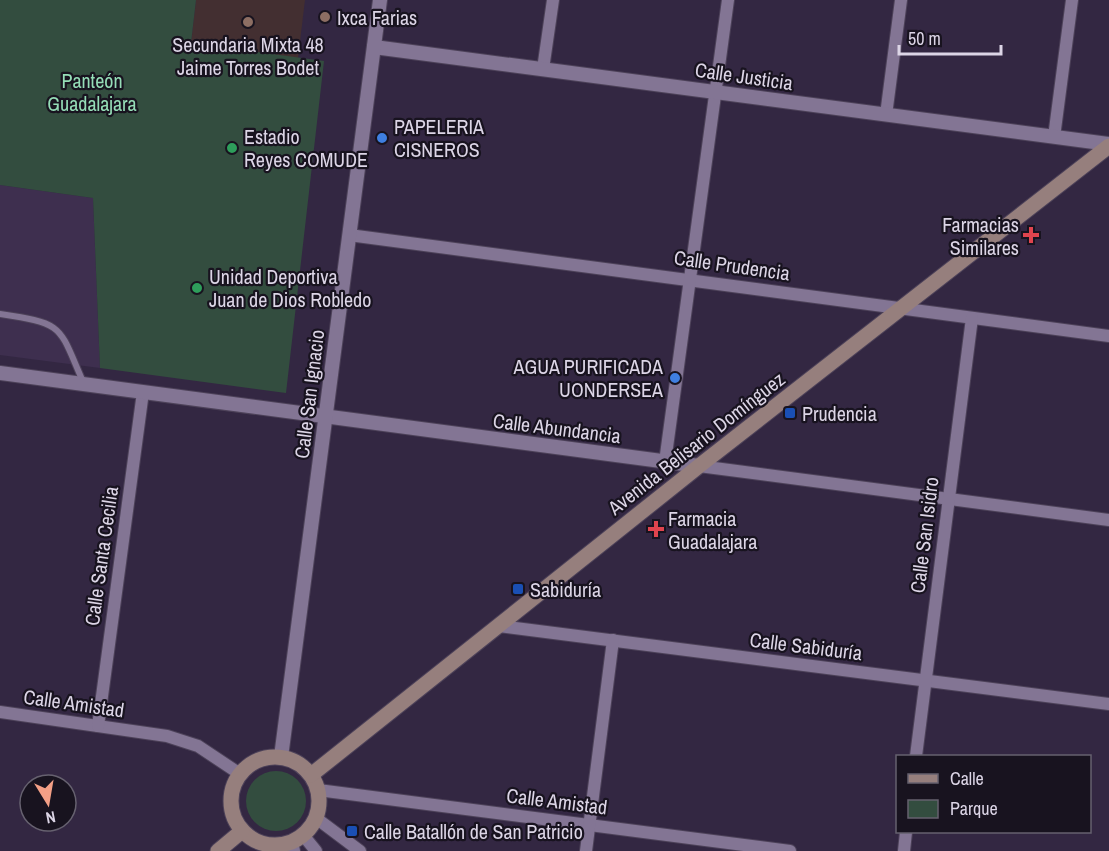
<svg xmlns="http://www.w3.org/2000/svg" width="1109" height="851" font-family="'Archivo Narrow',sans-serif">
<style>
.built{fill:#3e2f4f}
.education{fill:#432f31}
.green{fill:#334d3f}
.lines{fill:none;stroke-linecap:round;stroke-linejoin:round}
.service-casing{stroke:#4d4259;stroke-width:8}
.minor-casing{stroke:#4d4259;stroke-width:14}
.tertiary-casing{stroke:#4d4259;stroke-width:16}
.secondary-casing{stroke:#4d4259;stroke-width:17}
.service{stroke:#837594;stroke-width:6}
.minor{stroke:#837594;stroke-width:12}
.tertiary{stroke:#837594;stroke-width:14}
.secondary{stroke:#967f7d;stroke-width:15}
.education-dot{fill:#8d6e63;stroke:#18131f;stroke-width:2}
.shop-dot{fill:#3f7fe0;stroke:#18131f;stroke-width:2}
.leisure-dot{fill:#2e9e5b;stroke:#18131f;stroke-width:2}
.health-dot{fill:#e0444e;stroke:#18131f;stroke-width:2}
.transit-dot{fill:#1a4fb4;stroke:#18131f;stroke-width:2}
.labels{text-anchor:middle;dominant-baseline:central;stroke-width:4.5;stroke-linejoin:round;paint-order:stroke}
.poi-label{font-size:20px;fill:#dcd5e6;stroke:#18131f;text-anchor:start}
.street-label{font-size:20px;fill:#dcd5e6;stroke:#18131f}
.park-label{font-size:20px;fill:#95ddb7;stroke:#18131f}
</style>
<rect width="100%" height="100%" fill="#332742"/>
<path class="built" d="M0 185 93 198 100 368 0 355Z"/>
<path class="education" d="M196 0H305L298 58 191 43Z"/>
<g class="green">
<path d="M0 0H196L191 43 324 61 286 393 100 368 93 198 0 185Z"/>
<circle cx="276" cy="801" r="30"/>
</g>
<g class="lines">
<defs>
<path id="service" d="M0 314C66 324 58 325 84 384"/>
<g id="minor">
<path d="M543 69 553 0"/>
<path d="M886 115 901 0"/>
<path d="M1054 137 1072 0"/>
<path d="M349 235 1109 336"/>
<path d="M665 462 728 0"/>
<path d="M699 466 1109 520"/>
<path d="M499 626 1109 704"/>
<path d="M0 712 167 736 198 746 240 774"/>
<path d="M98 726 143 392"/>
<path d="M916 756 972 318"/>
<path d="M318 790 790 851"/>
<path d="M316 818 360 851"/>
<path d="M303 835 316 851"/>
<path d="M292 842 294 851"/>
<path d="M586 851 613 640"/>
<path d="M904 851 906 832"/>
</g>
<g id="tertiary">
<path d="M374 47 1109 144"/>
<path d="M0 373 699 466"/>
<path d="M281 757 380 0"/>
</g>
<g id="secondary">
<circle cx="275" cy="801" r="44"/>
<path d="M311 775 699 466 1109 146"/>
<path d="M218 851 242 831"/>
</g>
</defs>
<use href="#service" class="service-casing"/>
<use href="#minor" class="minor-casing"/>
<use href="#tertiary" class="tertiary-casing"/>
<use href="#secondary" class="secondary-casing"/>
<use href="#service" class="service"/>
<use href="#minor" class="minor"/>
<use href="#tertiary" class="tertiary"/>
<use href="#secondary" class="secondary"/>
</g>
<g class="education-dot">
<circle cx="325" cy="17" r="6"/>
<circle cx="248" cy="22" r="6"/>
</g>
<g class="shop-dot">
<circle cx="382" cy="138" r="6"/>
<circle cx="675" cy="378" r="6"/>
</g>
<g class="leisure-dot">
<circle cx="232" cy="148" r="6"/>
<circle cx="197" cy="288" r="6"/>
</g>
<g class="health-dot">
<path d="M1028 226h6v6h6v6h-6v6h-6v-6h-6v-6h6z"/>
<path d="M653 520h6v6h6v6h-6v6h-6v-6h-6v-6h6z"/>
</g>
<g class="transit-dot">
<rect x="784" y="407" width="12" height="12" rx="3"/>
<rect x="512" y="583" width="12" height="12" rx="3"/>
<rect x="346" y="825" width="12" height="12" rx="3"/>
</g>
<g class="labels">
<g class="poi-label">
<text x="337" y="17">Ixca Farias</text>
<text x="248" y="44" text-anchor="middle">Secundaria Mixta 48<tspan x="248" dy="23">Jaime Torres Bodet</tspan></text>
<text x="394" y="126">PAPELERIA<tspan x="394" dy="23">CISNEROS</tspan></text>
<text x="244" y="136">Estadio<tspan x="244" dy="23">Reyes COMUDE</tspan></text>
<text x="1019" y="224" text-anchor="end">Farmacias<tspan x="1019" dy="23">Similares</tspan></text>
<text x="209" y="276">Unidad Deportiva<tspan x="209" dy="23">Juan de Dios Robledo</tspan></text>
<text x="663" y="366" text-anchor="end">AGUA PURIFICADA<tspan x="663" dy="23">UONDERSEA</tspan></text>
<text x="802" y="413">Prudencia</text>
<text x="668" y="518">Farmacia<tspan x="668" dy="23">Guadalajara</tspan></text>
<text x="530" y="589">Sabiduría</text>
<text x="364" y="831">Calle Batallón de San Patricio</text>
</g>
<g class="street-label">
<text transform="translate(744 76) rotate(8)">Calle Justicia</text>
<text transform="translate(732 265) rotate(8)">Calle Prudencia</text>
<text transform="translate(309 394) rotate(-83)">Calle San Ignacio</text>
<text transform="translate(557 428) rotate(7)">Calle Abundancia</text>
<text transform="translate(696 443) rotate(-38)">Avenida Belisario Domínguez</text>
<text transform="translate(924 535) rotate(-83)">Calle San Isidro</text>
<text transform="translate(101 556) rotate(-82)">Calle Santa Cecilia</text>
<text transform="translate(806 646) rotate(7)">Calle Sabiduría</text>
<text transform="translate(74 703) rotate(8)">Calle Amistad</text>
<text transform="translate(557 801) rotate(7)">Calle Amistad</text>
</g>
<g class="park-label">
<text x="92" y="80">Panteón<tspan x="92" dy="23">Guadalajara</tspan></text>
</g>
</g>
<rect x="896" y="755" width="195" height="78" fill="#18131f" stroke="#66616f" stroke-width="1.5"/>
<rect x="908" y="774" width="30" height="9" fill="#967f7d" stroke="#66616f" stroke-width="1.5"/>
<text x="950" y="785" font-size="18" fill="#dcd5e6">Calle</text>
<rect x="908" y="800" width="30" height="18" fill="#334d3f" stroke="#66616f" stroke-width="1.5"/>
<text x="950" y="815" font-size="18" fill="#dcd5e6">Parque</text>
<g transform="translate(48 803) rotate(169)"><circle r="28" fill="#18131f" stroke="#66616f" stroke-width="1.5"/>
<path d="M0-4.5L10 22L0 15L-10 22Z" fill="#f39f86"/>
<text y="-9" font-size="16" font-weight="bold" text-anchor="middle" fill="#dcd5e6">N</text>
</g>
<path d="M899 45v9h102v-9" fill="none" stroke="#dcd5e6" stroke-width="3"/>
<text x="908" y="45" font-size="18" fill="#dcd5e6" stroke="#18131f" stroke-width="4.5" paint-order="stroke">50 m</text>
</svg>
